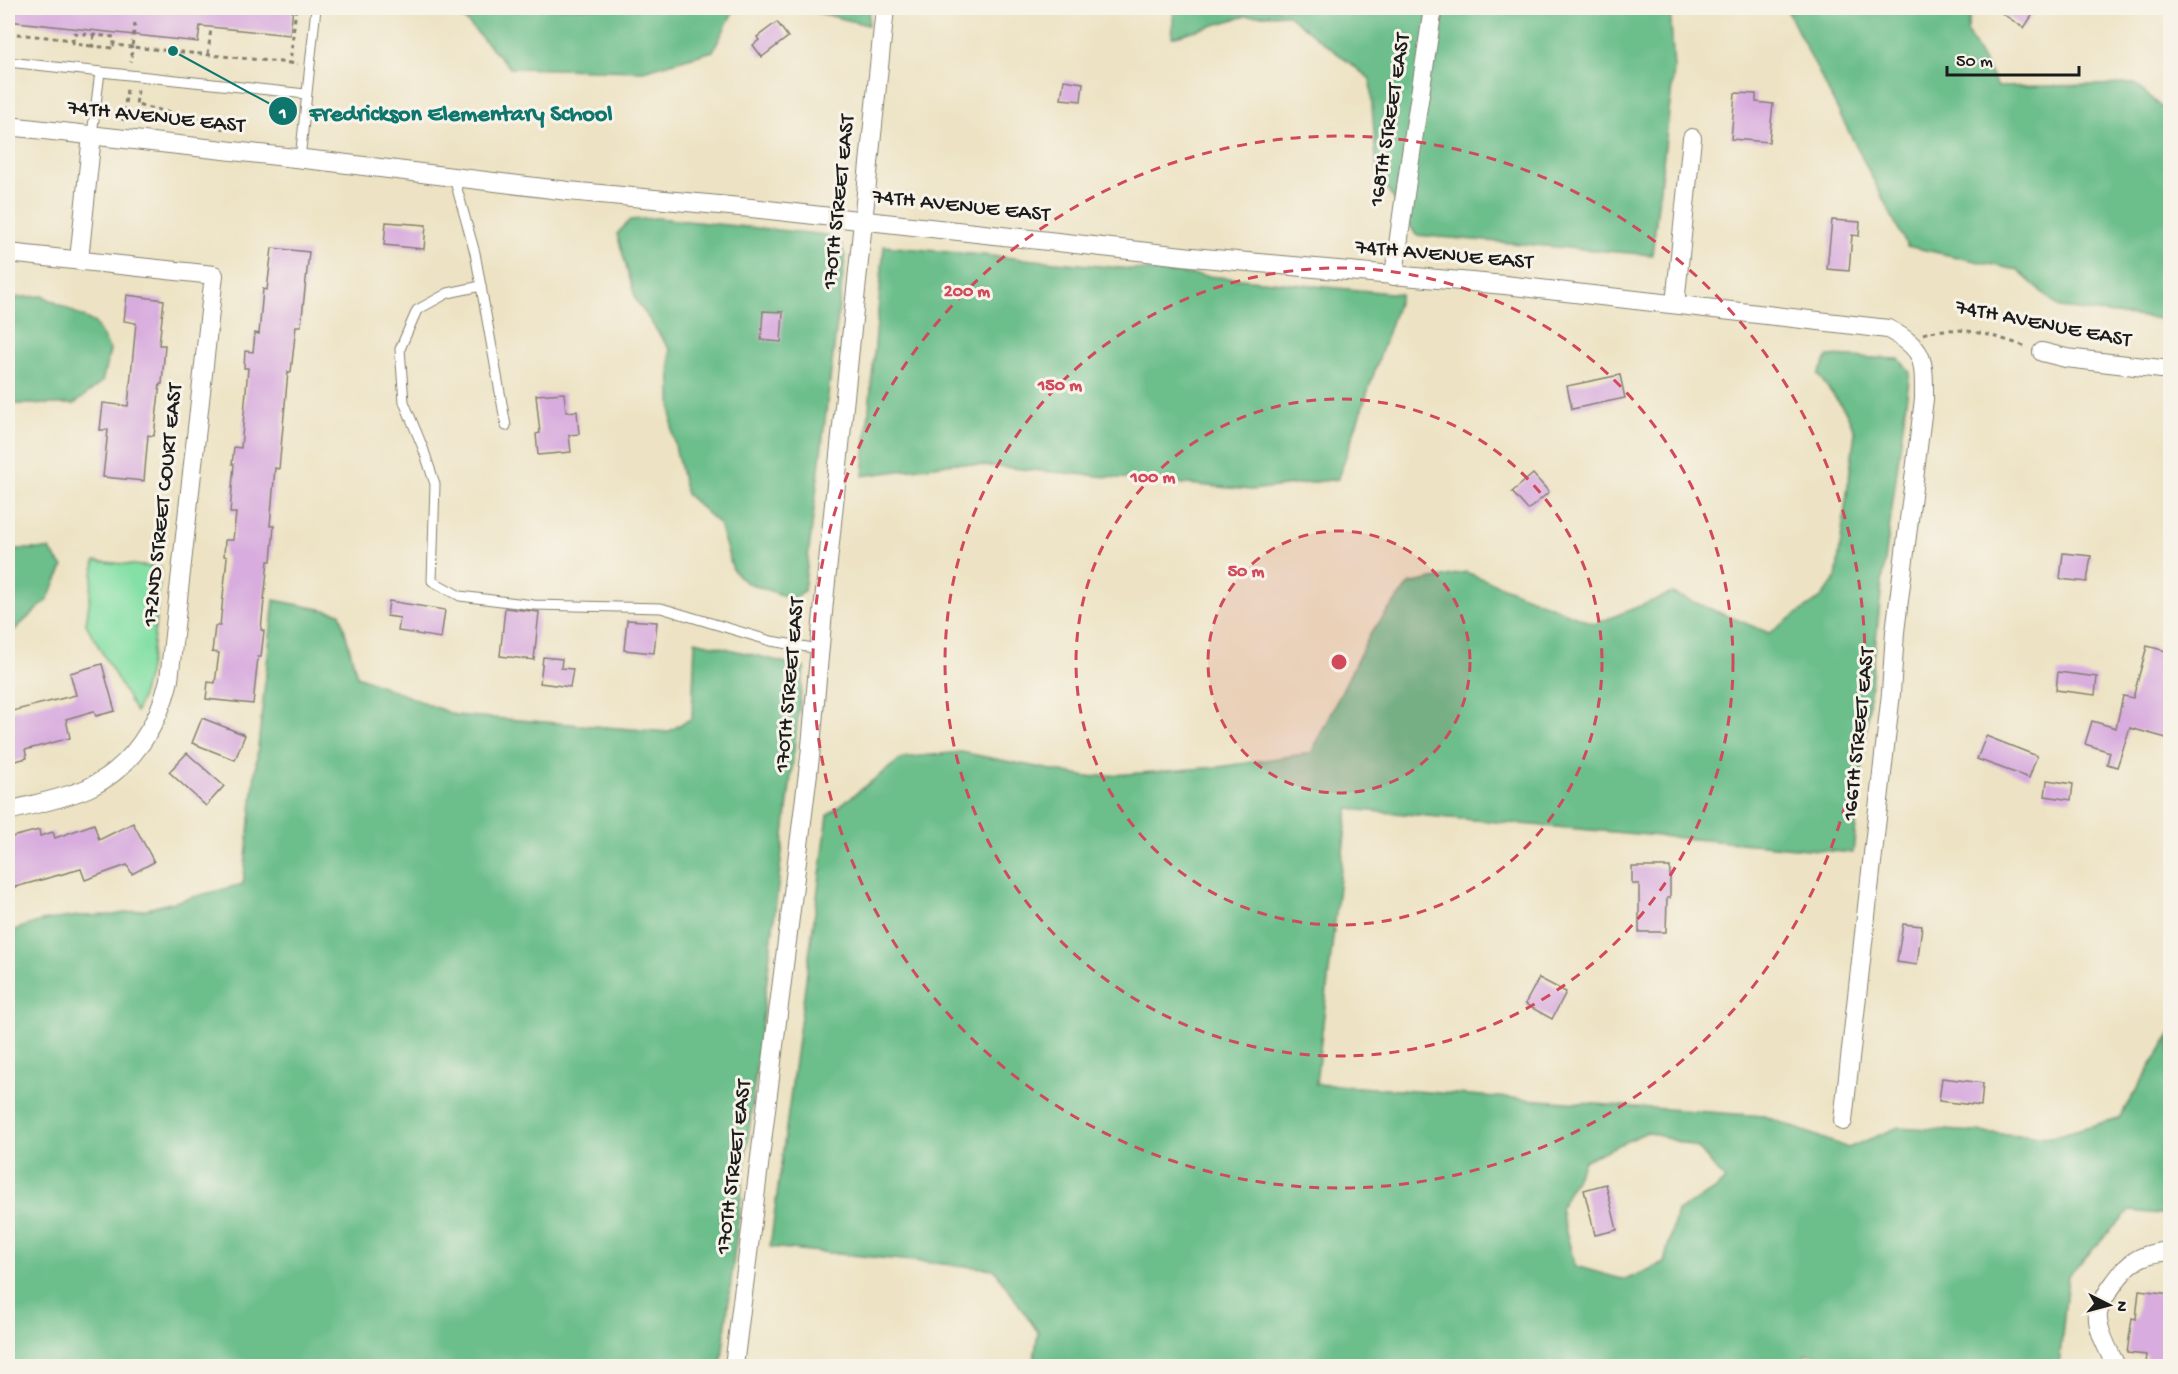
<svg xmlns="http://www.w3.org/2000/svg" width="2178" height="1374" font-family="'Gochi Hand',sans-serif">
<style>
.green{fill:#85e0a6;stroke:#507e61;stroke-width:1.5}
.forest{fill:#6cbe8b;stroke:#446d54;stroke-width:1.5;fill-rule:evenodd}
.building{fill:#d8acde}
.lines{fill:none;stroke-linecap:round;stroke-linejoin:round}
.service-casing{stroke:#848070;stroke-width:11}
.minor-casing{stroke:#848070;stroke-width:20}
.path{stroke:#848070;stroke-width:3;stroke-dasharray:4.5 4.5;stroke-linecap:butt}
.service{stroke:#fff;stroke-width:9}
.minor{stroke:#fff;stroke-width:18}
.ring{fill:none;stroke:#d1495b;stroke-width:3;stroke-dasharray:10 8}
.labels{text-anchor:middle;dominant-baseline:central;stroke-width:6;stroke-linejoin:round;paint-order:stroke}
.street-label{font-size:22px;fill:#1c1c1c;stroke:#f7f3e8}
.centre{fill:#d1495b;stroke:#f7f3e8;stroke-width:3}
.ring-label{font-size:18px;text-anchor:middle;font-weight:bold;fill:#d1495b;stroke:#f7f3e8;stroke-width:6;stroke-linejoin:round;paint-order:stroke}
.leader{fill:none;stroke:#0f766e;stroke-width:2}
.callout-dot{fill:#0f766e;stroke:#f7f3e8;stroke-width:2}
.mark-label{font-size:18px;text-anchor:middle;font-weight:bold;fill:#fff}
.callout-label{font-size:24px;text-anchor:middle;font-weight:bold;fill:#0f766e;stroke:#f7f3e8;stroke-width:6;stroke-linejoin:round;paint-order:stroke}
</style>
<rect width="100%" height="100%" fill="#f7f3e8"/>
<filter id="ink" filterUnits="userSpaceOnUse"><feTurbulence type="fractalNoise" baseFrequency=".0167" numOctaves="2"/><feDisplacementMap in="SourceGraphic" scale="12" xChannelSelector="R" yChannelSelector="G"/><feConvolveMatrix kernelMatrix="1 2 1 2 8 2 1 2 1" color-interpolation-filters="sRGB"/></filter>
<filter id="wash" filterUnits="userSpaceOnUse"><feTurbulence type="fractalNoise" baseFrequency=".008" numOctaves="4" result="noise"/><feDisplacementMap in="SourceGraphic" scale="24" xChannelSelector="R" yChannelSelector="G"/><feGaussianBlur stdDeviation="1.35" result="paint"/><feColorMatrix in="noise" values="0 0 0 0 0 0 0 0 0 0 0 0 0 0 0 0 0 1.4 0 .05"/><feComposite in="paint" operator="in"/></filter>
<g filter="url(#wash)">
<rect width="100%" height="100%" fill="#ede3c4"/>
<path class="green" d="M95 561 161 568C155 616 155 667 136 712L86 624Z"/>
<g class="forest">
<path d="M454 8H735L713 51 643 71 510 68Z"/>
<path d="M799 8H870L868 25Z"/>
<path d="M1174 8H1670L1674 70 1652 255 1416 235 1377 172 1370 79 1287 14 1246 16 1172 37Z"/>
<path d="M1786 8H1972L1967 32 1998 87 2135 84 2170 115V320L2060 308 2017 270 1907 246Z"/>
<path d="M657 218 827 235 841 242 845 258 804 591 793 599 745 582 733 570 719 524 686 494 672 432 670 350 636 300 617 234 630 220Z"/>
<path d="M884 246 1401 294 1338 479 1252 490 956 463 863 476Z"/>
<path d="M43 296 95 323 110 350 102 382 74 404H8V298Z"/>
<path d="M1828 356 1899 359 1910 372 1882 584 1853 853 1348 809 1316 1084 1764 1116 1848 1148 1899 1127 2051 1137 2119 1118 2170 1035V1215L2129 1211 2068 1276 2059 1366H1928L1805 1354 1803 1366H1033L1038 1332 994 1269 770 1247 828 815 902 758 961 752 1087 777 1219 767 1311 753 1370 634 1409 584 1466 572 1595 624 1672 593 1769 633 1822 597 1836 578 1855 432 1846 412 1818 375ZM1647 1132 1698 1148 1725 1180 1715 1190 1677 1211 1664 1263 1625 1280 1575 1266 1560 1208 1585 1160Z"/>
<path d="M8 549H49L63 567 47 600 8 636Z"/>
<path d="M274 600 340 613 357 676 455 715 668 732 692 718 695 641 804 667 721 1366H8V932L41 921 78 916 114 915 151 908 243 884Z"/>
</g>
<g id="blocks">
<g class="building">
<path d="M8 8H293L290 35 200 26 198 42 8 21Z"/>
<path d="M1994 8H2037L2024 28Z"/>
<path d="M777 22 788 37 762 57 753 45 759 40 757 37Z"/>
<path d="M1064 80 1083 83 1081 101 1061 99Z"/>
<path d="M1735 93 1756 94V102L1773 104 1769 142 1731 139Z"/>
<path d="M1832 220 1860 222 1859 236 1852 235 1849 271 1827 269Z"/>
<path d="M386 222 426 225 424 249 384 245Z"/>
<path d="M272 248 309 252 301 326H296L291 372H288L279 469 275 468 270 526H274L271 561H268L261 630 264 631 261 657H258L253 704 206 699 208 682 215 683 219 653 212 652 215 626H220L227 557 224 556 225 540H233L236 513H230L234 464H232L234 447 241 448 248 368H244L245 351 253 352 255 333 259 334 263 289 267 290Z"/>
<path d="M127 295 164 300 159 345H165L162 384H160L154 436 148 435 144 481 103 477 108 430H100L103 403 128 406 136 323 124 321Z"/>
<path d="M763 311 783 312 781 342 761 340Z"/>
<path d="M1620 375 1625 398 1572 409 1567 386Z"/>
<path d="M564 393 566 412 577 411 579 434 569 435 571 452 538 455 536 434 540 433 536 395Z"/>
<path d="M1533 474 1549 492 1528 510 1512 492Z"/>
<path d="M2063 553 2091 556 2087 582 2060 579Z"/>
<path d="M389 601 445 610 441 638 398 631 400 618 387 616Z"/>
<path d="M505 608 539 612 534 660 500 656Z"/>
<path d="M627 620 657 622 654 653 624 650Z"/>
<path d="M2147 646 2170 652V739L2130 728 2117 767 2107 764 2110 752 2085 744 2092 721 2116 728 2123 696 2133 698Z"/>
<path d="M543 657 562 659 561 668 573 669 570 687 540 683Z"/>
<path d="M102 664 115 711 96 716 94 711 66 719 70 738 25 750 27 758 8 763V712L76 695 70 673Z"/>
<path d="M2058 672 2097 677 2095 695 2056 690Z"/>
<path d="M202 718 245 735 235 760 192 743Z"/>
<path d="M1986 736 2037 756 2029 778 1977 759Z"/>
<path d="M187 753 224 786 206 806 169 772Z"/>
<path d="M2047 780 2073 784 2071 800 2045 796Z"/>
<path d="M133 823 154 862 132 874 127 865 85 880 81 869 8 889V838L39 830 40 836 53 832 55 838 94 824 99 840Z"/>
<path d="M1632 867H1670V898H1667L1666 932H1639V884H1632Z"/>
<path d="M1903 924 1922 926 1917 965 1897 962Z"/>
<path d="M1539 978 1566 992 1552 1019 1525 1004Z"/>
<path d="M1942 1078 1983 1083 1981 1106 1939 1101Z"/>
<path d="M1606 1184 1617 1230 1595 1235 1584 1190Z"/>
<path d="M2139 1290 2170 1294 2167 1330H2170V1366L2146 1363 2147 1355 2127 1353 2132 1318 2136 1319Z"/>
</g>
</g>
</g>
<g filter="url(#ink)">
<use href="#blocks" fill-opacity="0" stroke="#848070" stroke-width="1.5"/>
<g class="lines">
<defs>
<g id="service">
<path d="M8 62 306 94"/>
<path d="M92 135 100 72"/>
<path d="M300 159 316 8"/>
<path d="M454 178 475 253 506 426"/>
<path d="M481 286 448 293 417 310 400 349 404 402 423 448 435 484 432 581 460 596 534 605 661 608 771 641 819 649"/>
</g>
<g id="minor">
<path d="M8 126 331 162 568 191 751 208 1192 257 1505 285 1888 329C1925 349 1924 359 1924 399L1895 632 1891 693 1843 1121"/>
<path d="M8 253 214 275 169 680C159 724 132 768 88 788 63 799 34 804 8 811"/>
<path d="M79 260 92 135"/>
<path d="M1394 276C1405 186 1420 97 1433 8"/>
<path d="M1675 304 1692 138"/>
<path d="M2042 352 2066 358 2170 370"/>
<path d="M734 1366 810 757 824 601 885 8"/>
<path d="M2116 1366C2110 1353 2096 1329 2098 1314 2100 1300 2123 1268 2135 1261 2143 1255 2160 1251 2170 1252"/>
</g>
</defs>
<use href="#service" class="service-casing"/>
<use href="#minor" class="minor-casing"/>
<g class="path">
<path d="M296 8 290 63 298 64"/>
<path d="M135 23 132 47 290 63"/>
<path d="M8 33 73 40 74 33 114 37V45L132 47 131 62"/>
<path d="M94 35 92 46 113 48 114 45"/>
<path d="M73 40V44L92 46"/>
<path d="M208 54 211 28"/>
<path d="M138 90 136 105 222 123V130"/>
<path d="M123 121 127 89"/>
<path d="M1923 334C1956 323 1995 336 2027 347"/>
</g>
<use href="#service" class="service"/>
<use href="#minor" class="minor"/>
</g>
</g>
<circle cx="1339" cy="662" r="131" fill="#d1495b" fill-opacity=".12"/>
<g class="ring">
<circle cx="1339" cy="662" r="131"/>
<circle cx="1339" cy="662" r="263"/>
<circle cx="1339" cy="662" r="394"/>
<circle cx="1339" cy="662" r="526"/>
</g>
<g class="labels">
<g class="street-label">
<text transform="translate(156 118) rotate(6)">74TH AVENUE EAST</text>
<text transform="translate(1391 120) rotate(-81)">168TH STREET EAST</text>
<text transform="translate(840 202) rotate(-84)">170TH STREET EAST</text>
<text transform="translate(961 207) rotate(6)">74TH AVENUE EAST</text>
<text transform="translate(1444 256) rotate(5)">74TH AVENUE EAST</text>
<text transform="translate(2043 325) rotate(11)">74TH AVENUE EAST</text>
<text transform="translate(164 505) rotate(-84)">172ND STREET COURT EAST</text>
<text transform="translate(791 685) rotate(-85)">170TH STREET EAST</text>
<text transform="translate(1860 734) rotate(-84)">166TH STREET EAST</text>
<text transform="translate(735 1167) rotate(-83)">170TH STREET EAST</text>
</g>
</g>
<circle cx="1339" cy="662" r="9" class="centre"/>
<g class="ring-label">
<text x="967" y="296">200 m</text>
<text x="1060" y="390">150 m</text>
<text x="1153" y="482">100 m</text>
<text x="1246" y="576">50 m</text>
</g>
<path class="leader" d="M173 51L283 111"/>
<g class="callout-dot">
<circle cx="173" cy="51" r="6"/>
<circle cx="283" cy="111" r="15"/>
</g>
<g class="mark-label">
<text x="283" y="118">1</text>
</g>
<g class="callout-label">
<text x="461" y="120">Fredrickson Elementary School</text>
</g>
<rect width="2178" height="1374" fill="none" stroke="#f7f3e8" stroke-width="30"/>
<g transform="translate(2109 1305) rotate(96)" stroke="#f7f3e8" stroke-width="4.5" paint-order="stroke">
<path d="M0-4.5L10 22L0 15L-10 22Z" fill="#1c1c1c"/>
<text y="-9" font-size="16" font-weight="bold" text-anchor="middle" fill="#1c1c1c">N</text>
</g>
<path d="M1947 66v9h132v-9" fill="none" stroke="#1c1c1c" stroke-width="3"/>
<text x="1956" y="66" font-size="18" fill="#1c1c1c" stroke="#f7f3e8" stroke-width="4.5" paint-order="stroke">50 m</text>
</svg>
